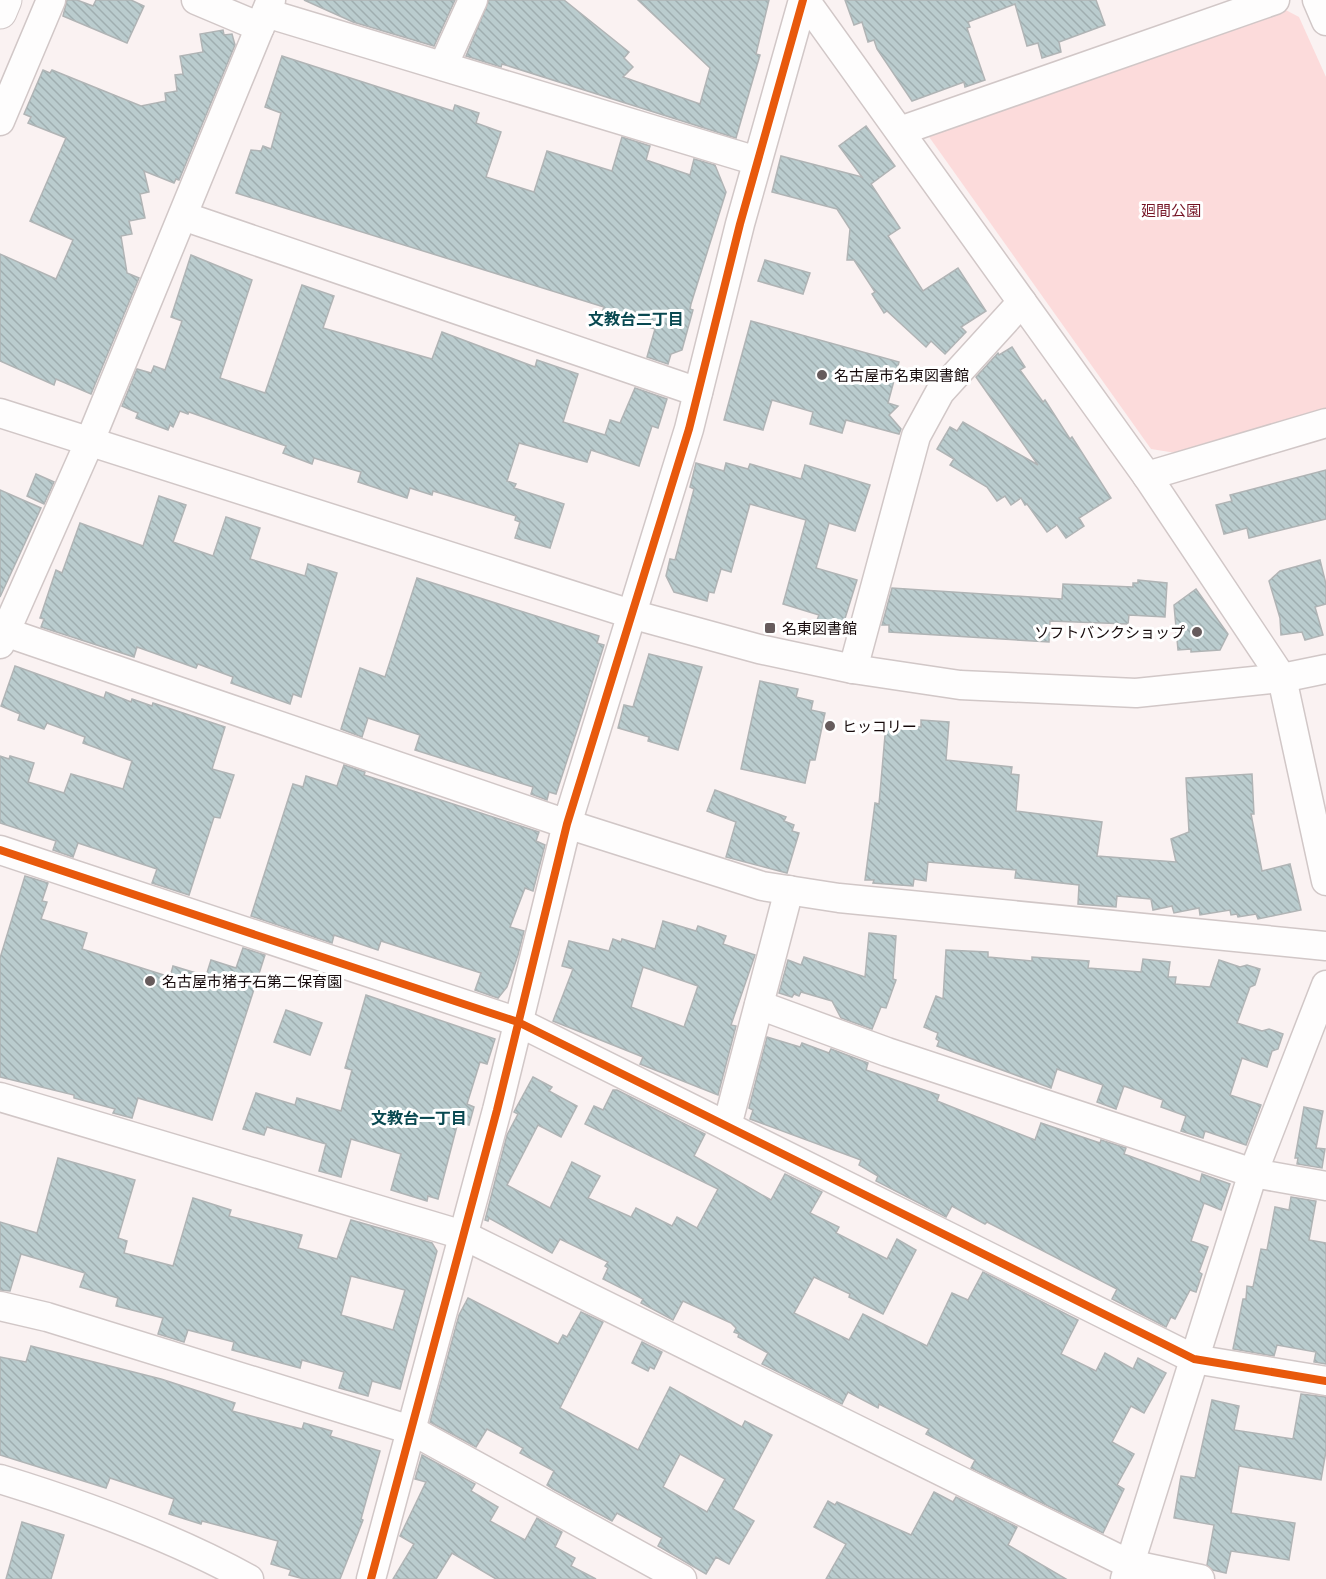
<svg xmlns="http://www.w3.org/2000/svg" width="1326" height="1579" font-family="Manrope,'Noto Sans JP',sans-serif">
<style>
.green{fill:#fcdbdb}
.building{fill:url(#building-back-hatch);stroke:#b0b4b5;stroke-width:1.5;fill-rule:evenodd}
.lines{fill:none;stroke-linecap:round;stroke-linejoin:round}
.minor-casing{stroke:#d1c7c7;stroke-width:31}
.highway-casing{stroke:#d1c7c7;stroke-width:35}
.minor{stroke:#fefdfd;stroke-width:28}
.highway{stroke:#fefdfd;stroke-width:33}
.cycleway-casing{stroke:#fff;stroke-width:11}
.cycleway{stroke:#e8590c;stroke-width:8}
.poi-dot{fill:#665b5c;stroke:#fff;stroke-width:2}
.labels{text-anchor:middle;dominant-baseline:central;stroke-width:6;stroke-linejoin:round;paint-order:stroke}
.park-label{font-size:15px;fill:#741324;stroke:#fff}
.poi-label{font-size:15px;fill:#160a0b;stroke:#fff;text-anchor:start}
.neighbourhood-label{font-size:16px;font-weight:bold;fill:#084850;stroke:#fff}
</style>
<defs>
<pattern id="building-back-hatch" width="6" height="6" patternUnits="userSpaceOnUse" patternTransform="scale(1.5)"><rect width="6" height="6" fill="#baccce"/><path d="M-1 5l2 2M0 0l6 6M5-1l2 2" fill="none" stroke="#9faeb0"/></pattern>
</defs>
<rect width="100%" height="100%" fill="#faf2f2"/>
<path class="green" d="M1280 7 1299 17 1326 77V410L1176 453 1151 449 927 134Z"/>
<g class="building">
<path d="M67 0H77L93 6 96 0H131L144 6 127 43 63 16Z"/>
<path d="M304 0H455L434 46 353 22Z"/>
<path d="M489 0H564L629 52 624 58 633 67 623 77 700 104 710 68 638 0H769L756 54 760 55 736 138 502 64 501 67 466 56Z"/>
<path d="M845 0H1096L1105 25 1059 42 1061 52 1042 58 1038 43 1027 46 1015 4 968 22 970 27 967 28 985 80 965 87 964 82 912 101 877 49 874 40 868 42 862 22 854 25Z"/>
<path d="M223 30 224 35 232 34 235 45 179 180 176 179 174 183 144 171 149 192 140 194 145 218 129 221 132 234 121 236 127 273 139 278 91 394 56 379 54 385 0 361V254L56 279 73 240 30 221 66 138 28 123 31 117 24 114 43 70 50 73 52 70 141 106 166 101 165 93 177 91 175 75 183 74 180 56 203 52 200 34Z"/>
<path d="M282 56 453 111 455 105 479 113 476 123 501 132 486 177 534 192 547 151 612 171 622 137 650 146 646 160 690 175 694 159 715 165 726 192 691 304 690 309 693 310 682 350 671 354 668 364 647 357 655 329 602 312 604 307 236 193 251 150 261 151 263 146 271 149 281 113 265 107Z"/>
<path d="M866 126 895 166 871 184 900 228 888 236 923 291 958 268 986 311 961 327 966 332 945 354 931 341 926 347 887 311 884 313 872 294 875 292 854 260H847L850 229 837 209 772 192 781 156 862 177 839 146Z"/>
<path d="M191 255 252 280 220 378 265 393 302 285 334 296 323 328 432 359 442 332 535 367 537 360 578 374 563 422 605 435 610 420 620 423 635 388 667 399 658 428 652 426 639 466 591 450 587 462 519 443 507 481 516 484 514 488 564 504 550 548 515 538 520 522 515 520 516 516 433 491 432 495 410 488 407 498 358 482 361 472 314 458 312 464 283 453 286 446 189 412 188 414 180 411 173 427 170 425 168 430 136 418 138 413 122 406 137 369 151 373 154 366 165 370 182 321 171 317Z"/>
<path d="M765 260 810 273 803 294 758 281Z"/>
<path d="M751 321 899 362 888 403 898 406 889 415 901 429 899 434 846 420 842 433 810 424 813 412 772 400 763 430 724 420Z"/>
<path d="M1012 347 1025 367 1020 370 1043 402 1045 400 1070 439 1072 437 1111 498 1079 518 1084 526 1066 538 1057 525 1047 532 1027 504 1025 505 1021 498 1011 505 1005 496 997 501 987 487 950 465 954 459 937 449 950 427 957 431 963 422 1038 465 976 377 998 353 999 355Z"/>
<path d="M696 463 724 471 726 463 748 469 750 464 801 479 805 465 870 485 855 531 829 523 816 568 857 580 842 628 817 620 819 615 783 604 806 520 750 504 731 572 721 569 714 593 709 592 707 601 674 592 666 576 670 559 675 560 694 489 690 487Z"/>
<path d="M1326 470V519L1249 538 1247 528 1224 534 1216 505 1232 501 1230 495Z"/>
<path d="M36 474 54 482 44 504 27 496Z"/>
<path d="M0 490 41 508 0 597Z"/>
<path d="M159 496 186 505 173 542 213 556 226 517 260 528 250 559 305 576 308 564 337 573 301 697 293 694 290 704 231 683 233 677 198 664 196 668 137 647 134 657 41 627 44 619 40 618 56 570 62 573 80 523 143 546Z"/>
<path d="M1320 560 1326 584V604L1315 607 1323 635 1305 640 1302 632 1281 635 1280 618 1269 581 1280 571Z"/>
<path d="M417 578 599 636 597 643 604 645 578 727 556 794 549 792 547 800 531 794 533 787 415 750 420 735 368 718 362 737 341 729 360 668 385 677Z"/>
<path d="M1138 580 1167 583 1165 617 1129 615 1128 624 1050 621 1049 642 889 632V625H882L892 588 1062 599 1063 584 1133 587V583H1138Z"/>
<path d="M1196 589 1228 634 1220 650 1191 652V649L1178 650 1174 605Z"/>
<path d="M649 654 702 667 678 750 648 741 649 737 618 728 624 705 633 707Z"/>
<path d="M15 666 104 698 106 692 131 702 132 699 152 706 153 703 225 727 212 769 234 775 220 818 214 817 189 895 152 883 157 869 78 843 73 857 53 850 56 841 0 823V756L9 759 10 756 34 763 28 782 64 793 71 774 123 789 132 761 83 743 85 737 47 723 44 729 18 720 20 714 1 706Z"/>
<path d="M760 681 798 689 796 697 813 701 811 710 825 713 815 760H810L805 783 741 769Z"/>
<path d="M921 720 949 722 946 760 1012 767 1011 774 1019 775 1016 811 1102 822 1097 856 1176 862 1171 839 1189 832 1186 778 1252 774 1254 814H1251L1262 871 1290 864 1301 910 1258 919 1256 914 1238 917 1237 914 1231 915 1230 910 1200 915 1199 908 1174 913 1172 906 1153 910 1151 899 1117 896 1116 907 1078 904 1079 885 1015 878 1016 870 928 862 926 881 914 879 913 886 873 883 874 880H865L875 803 879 804 886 724 921 727Z"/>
<path d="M344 765 365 772 364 775 539 832 536 841 545 845 533 891 525 888 510 927 524 931 518 955 507 987 498 998 475 990 481 973 381 941 378 950 334 935 332 943 251 916 293 784 303 787 306 776 337 786Z"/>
<path d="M715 790 786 817 784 821 794 825 792 831 799 833 787 873 726 857 736 822 707 811Z"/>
<path d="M25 876 48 883 42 901 47 902 41 919 87 933 82 949 170 977 173 966 206 976 211 960 236 968 243 948 265 955 212 1120 138 1098 132 1118 113 1113 115 1109 74 1098V1095L0 1077V958Z"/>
<path d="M663 921 696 931 698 926 726 936 723 944 755 955 731 1025 736 1026 718 1095 640 1064 643 1057 553 1021 573 969 562 966 569 941 609 951 613 939 621 942 622 939 655 949ZM643 967 698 986 684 1027 631 1007Z"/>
<path d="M869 933 896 936 893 979 896 980 886 1008 881 1007 872 1029 841 1018 832 1001 801 992 799 996 794 994 792 997 779 993 788 960 801 965 804 957 865 977Z"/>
<path d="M946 950 988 952V957L1032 961V957L1089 961 1088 968 1141 972 1143 959 1170 962 1168 977H1176L1175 984 1210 987 1219 960 1240 967 1247 965 1260 969 1255 985 1250 987 1237 1023 1262 1031 1269 1029 1283 1034 1278 1049 1272 1051 1267 1067 1242 1058 1230 1095 1261 1105 1246 1145 1205 1131 1203 1138 1181 1131 1186 1116 1161 1107 1163 1100 1124 1086 1116 1109 1097 1102 1103 1085 1057 1069 1051 1088 937 1046 939 1041 936 1039 938 1033 924 1027 936 996 943 999Z"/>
<path d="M366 995 495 1039 487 1064 480 1062 467 1104 474 1107 469 1125 458 1122 438 1199 428 1196 427 1201 391 1190 401 1154 351 1139 341 1177 319 1171 326 1144 267 1127 264 1135 243 1129 256 1093 295 1105 297 1098 341 1111 352 1070 345 1068Z"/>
<path d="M286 1010 322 1023 310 1055 274 1042Z"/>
<path d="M767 1037 800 1047 802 1043 829 1053 831 1049 868 1063 866 1070 939 1095 937 1101 1035 1140 1041 1123 1100 1143 1101 1140 1126 1148 1124 1154 1200 1182 1202 1174 1230 1184 1221 1210 1204 1203 1191 1241 1208 1247 1199 1272 1202 1274 1196 1292 1190 1290 1175 1319 1171 1317 1166 1327 1112 1299 1117 1289 987 1222 985 1224 952 1206 946 1217 876 1181 878 1176 859 1165 861 1160 750 1119 753 1110 749 1108Z"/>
<path d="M533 1077 552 1087 549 1091 577 1106 561 1137 538 1125 507 1185 550 1208 572 1162 600 1176 588 1198 631 1217 636 1208 672 1226 677 1217 697 1228 718 1189 585 1124 594 1106 603 1110 613 1090H617L705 1134 694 1156 771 1200 785 1174 822 1192 810 1213 839 1227 836 1233 887 1259 897 1239 916 1250 883 1314 849 1297 850 1294 814 1277 794 1313 849 1340 863 1314 927 1346 952 1293 968 1300 983 1272 1078 1320 1061 1354 1096 1371 1105 1353 1133 1369 1138 1358 1166 1373 1144 1413 1131 1406 1112 1442 1134 1454 1117 1485 1124 1489 1103 1533 971 1468 975 1460 926 1434 929 1429 879 1404 878 1408 848 1392 842 1404 762 1364 768 1353 738 1337 739 1334 734 1332 736 1328 731 1323 683 1301 673 1320 641 1303 643 1299 603 1279 608 1268 605 1266 608 1262 560 1239 552 1253 489 1218 488 1221 485 1220 507 1135 518 1114 514 1112Z"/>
<path d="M1304 1107 1323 1111 1316 1148 1325 1149 1322 1168 1297 1164 1298 1158H1295Z"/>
<path d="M58 1158 135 1180 118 1238 127 1241 124 1253 173 1266 193 1198 231 1210 229 1216 302 1235 298 1248 337 1259 351 1220 432 1243 437 1251 400 1389 372 1381 368 1396 339 1388 344 1372 302 1360 300 1368 232 1350 234 1342 188 1330 184 1342 158 1334 163 1318 116 1306 118 1298 80 1287 85 1273 21 1254 10 1291 0 1290V1222L37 1233ZM351 1276 405 1290 393 1330 341 1315Z"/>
<path d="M1291 1197 1316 1201 1309 1240 1326 1243V1364L1314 1362 1316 1352 1277 1345 1274 1356 1233 1349 1243 1299H1246L1247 1286 1253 1287 1261 1249 1267 1250 1275 1207 1289 1210Z"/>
<path d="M468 1298 558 1344 563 1335 567 1337 581 1312 603 1322 560 1408 638 1450 670 1387 742 1427 745 1421 772 1435 733 1509 754 1521 729 1564 716 1557 706 1574 658 1546 662 1538 617 1513 612 1521 553 1489 547 1485 554 1471 520 1453 523 1448 487 1429 476 1447 430 1422 459 1315ZM680 1454 725 1479 707 1512 663 1487Z"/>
<path d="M642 1342 662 1352 654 1369 650 1367 648 1371 632 1363Z"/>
<path d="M31 1346 161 1379 235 1403 232 1411 302 1429 304 1423 332 1431 330 1436 380 1451 361 1519 363 1520 340 1579H304L289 1575 291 1570 271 1564 278 1541 202 1521 201 1524 169 1514 174 1499 110 1478 106 1488 0 1455V1357L26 1362Z"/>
<path d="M1301 1394 1326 1397V1451L1321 1480 1239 1466 1231 1513 1295 1523 1289 1560 1231 1551 1226 1573 1213 1570 1207 1565 1214 1525 1174 1518 1181 1476 1195 1478 1212 1400 1239 1406 1234 1430 1293 1439Z"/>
<path d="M422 1455 475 1484 471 1491 498 1507 490 1521 525 1540 537 1518 562 1532 555 1547 575 1558 571 1566 596 1579H496L452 1553 436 1579H393L414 1544 400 1536 426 1482 415 1479Z"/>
<path d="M934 1492 953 1502 956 1497 1017 1527 1008 1545 1066 1579H826L846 1544 814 1527 828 1501 835 1505 837 1502 911 1535Z"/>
<path d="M22 1522 64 1535 51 1579H6Z"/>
</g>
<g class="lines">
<defs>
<g id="minor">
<path d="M196 0 260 27"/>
<path d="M805 0 1147 476 1282 678 1326 881"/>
<path d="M1317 0 1326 21"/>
<path d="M266 13 757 161"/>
<path d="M443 66 473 0"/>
<path d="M0 121 51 0"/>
<path d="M900 131 1275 0"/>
<path d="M183 216 698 392"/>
<path d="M0 413 631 614 759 649 853 669 960 685 1136 693 1282 678 1326 669"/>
<path d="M1147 476 1326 423"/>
<path d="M5 632 567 824 762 886 839 898 1326 946"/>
<path d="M0 644 89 443 271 0"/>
<path d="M853 669 916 436 940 392 1022 302"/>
<path d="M0 850 518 1022 1194 1359 1326 1381"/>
<path d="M759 1005 887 1052 1253 1173 1326 1186"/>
<path d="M0 1097 463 1235 1129 1564 1200 1579"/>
<path d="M727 1126 789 890"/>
<path d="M0 1306 47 1317 411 1430 682 1579"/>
<path d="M0 1479C85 1505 171 1536 249 1579"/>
<path d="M371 1579 497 1110 567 824 689 429 740 224 803 0"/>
<path d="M1125 1579 1253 1173 1326 985"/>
</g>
<path id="highway" d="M0 12 5 0"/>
</defs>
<use href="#minor" class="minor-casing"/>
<use href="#highway" class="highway-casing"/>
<use href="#minor" class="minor"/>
<use href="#highway" class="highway"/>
<defs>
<g id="cycleway">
<path d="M0 850 518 1022 1194 1359 1326 1381"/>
<path d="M371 1579 497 1110 567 824 689 429 740 224 803 0"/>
</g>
</defs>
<use href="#cycleway" class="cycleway-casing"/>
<use href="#cycleway" class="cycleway"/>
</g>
<g class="poi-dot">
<circle cx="822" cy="375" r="6"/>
<rect x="764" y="622" width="12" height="12" rx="3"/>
<circle cx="1197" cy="632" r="6"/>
<circle cx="830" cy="726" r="6"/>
<circle cx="150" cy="981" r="6"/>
</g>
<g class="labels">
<g class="park-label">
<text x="1171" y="210">廻間公園</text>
</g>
<g class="poi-label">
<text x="834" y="375">名古屋市名東図書館</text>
<text x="782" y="628">名東図書館</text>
<text x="1185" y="632" text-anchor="end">ソフトバンクショップ</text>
<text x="842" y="726">ヒッコリー</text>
<text x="162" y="981">名古屋市猪子石第二保育園</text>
</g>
<g class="neighbourhood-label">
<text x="636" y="319">文教台二丁目</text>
<text x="419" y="1118">文教台一丁目</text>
</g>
</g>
</svg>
